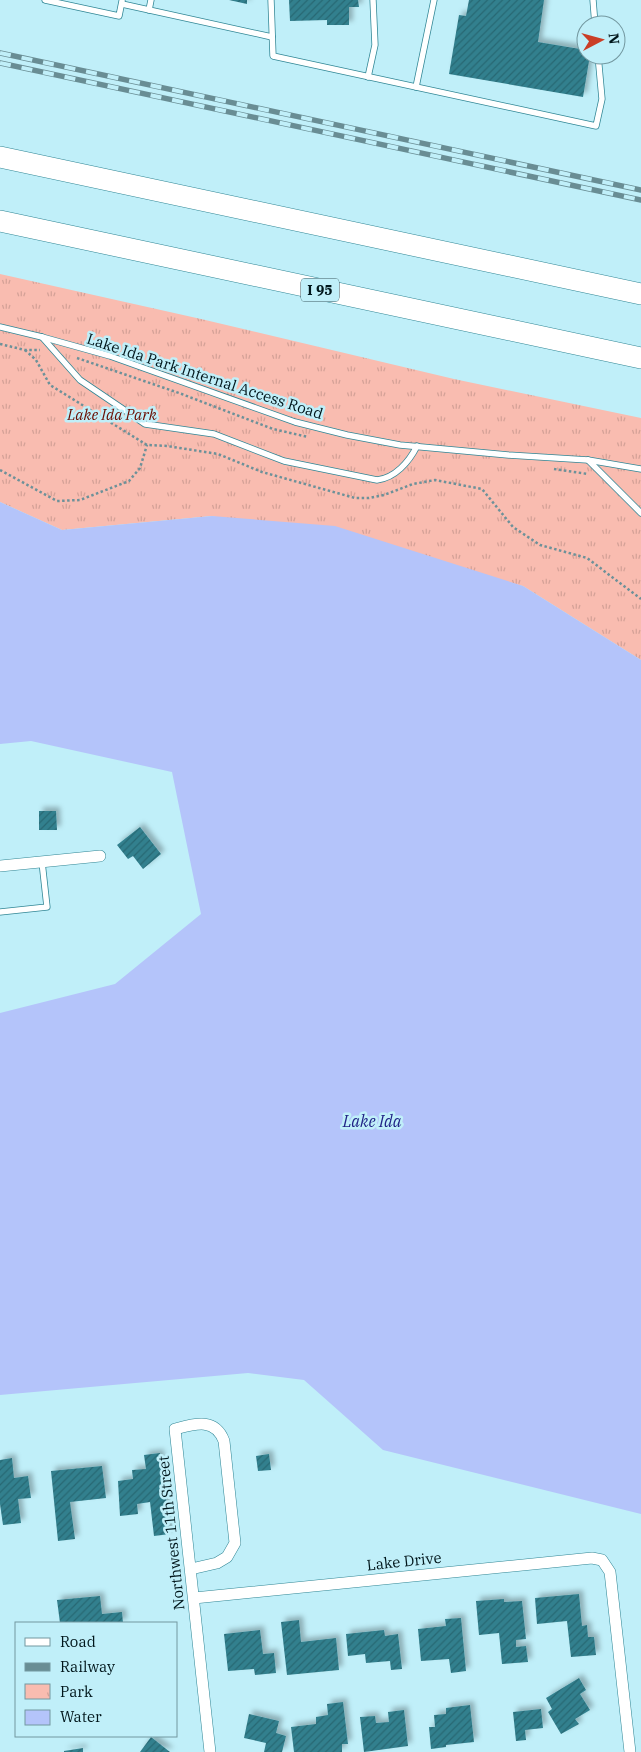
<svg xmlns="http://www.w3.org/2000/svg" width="641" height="1752" font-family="'IBM Plex Serif',serif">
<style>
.park{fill:url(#park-tufts)}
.water{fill:#b4c4fa}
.building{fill:url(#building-hatch);filter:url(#shadow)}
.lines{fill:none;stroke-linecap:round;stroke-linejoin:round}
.lane-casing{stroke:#308695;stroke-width:7}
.street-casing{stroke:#308695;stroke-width:12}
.highway-casing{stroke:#308695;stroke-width:22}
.path{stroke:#6d9199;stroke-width:2.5;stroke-dasharray:2.5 2.5;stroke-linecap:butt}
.lane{stroke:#fff;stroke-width:5.5}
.street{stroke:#fff;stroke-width:11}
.highway{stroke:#fff;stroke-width:21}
.rail-casing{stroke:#698d94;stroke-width:5.5}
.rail{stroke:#c0eff9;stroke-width:4;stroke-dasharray:11;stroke-linecap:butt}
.labels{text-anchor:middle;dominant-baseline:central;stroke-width:5;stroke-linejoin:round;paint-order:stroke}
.shield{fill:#c0eff9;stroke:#3a575e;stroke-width:1}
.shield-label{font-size:14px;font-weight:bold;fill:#00161b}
.street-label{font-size:15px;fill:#00161b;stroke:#c0eff9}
.park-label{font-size:15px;font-style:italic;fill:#6a0c00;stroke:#c0eff9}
.water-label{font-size:16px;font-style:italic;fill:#202386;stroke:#c0eff9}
</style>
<defs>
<pattern id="park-tufts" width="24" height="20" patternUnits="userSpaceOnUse" patternTransform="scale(1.25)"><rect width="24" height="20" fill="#f9bcb0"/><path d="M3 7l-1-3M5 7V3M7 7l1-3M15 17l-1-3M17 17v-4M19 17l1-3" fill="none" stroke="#d4a197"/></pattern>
<pattern id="building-hatch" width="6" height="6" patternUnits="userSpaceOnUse" patternTransform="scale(1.25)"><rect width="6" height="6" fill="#32808e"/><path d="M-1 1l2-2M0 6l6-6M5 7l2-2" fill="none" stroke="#286873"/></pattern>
<filter id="shadow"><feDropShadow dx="4" dy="-4" stdDeviation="2.5" flood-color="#0004"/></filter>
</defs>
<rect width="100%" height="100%" fill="#c0eff9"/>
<path class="park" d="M0 274 201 319 454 379 641 418V660L523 586 212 516 62 530 0 502Z"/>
<path class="water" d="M0 502 62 530 212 516 335 526 523 586 641 660V1514L383 1450 304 1380 248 1373 0 1395V1013L115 984 201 914 172 772 31 741 0 744Z"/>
<g class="building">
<path d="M229 0H247V4Z"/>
<path d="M289 0H358L359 7H349V25H327V20L290 21Z"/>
<path d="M469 0H544L538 42 586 50V55H590L583 97 449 74 459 15 466 16Z"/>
<path d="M39 811H56L57 830H39Z"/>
<path d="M140 827 161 854 143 869 133 856 128 859 117 845Z"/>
<path d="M160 1453 164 1498H166L170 1534 154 1536 150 1502 137 1504 138 1514 120 1516 118 1481 133 1479 132 1470 146 1469 144 1455Z"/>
<path d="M269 1454 271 1470 258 1471 256 1456Z"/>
<path d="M12 1458 14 1478 28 1476 31 1498 18 1499 21 1523 3 1525 0 1504V1460Z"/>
<path d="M102 1466 106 1498 70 1502 75 1539 58 1541 51 1471Z"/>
<path d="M579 1594 582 1626 587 1625 588 1637H594L596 1655 571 1657 567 1621 537 1624 535 1598Z"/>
<path d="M100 1596 102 1614 122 1612 123 1623H60L57 1600Z"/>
<path d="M504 1599V1602L522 1601 526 1639 516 1640V1647L526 1646 528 1662 502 1664 499 1633 479 1635 476 1601Z"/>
<path d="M461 1618 466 1671 451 1673 449 1659 421 1661 418 1629 446 1626 445 1619Z"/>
<path d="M299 1620 301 1642 336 1638 339 1670 287 1675 281 1622Z"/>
<path d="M260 1630 263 1654 274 1653 276 1673 255 1675 254 1669 228 1671 224 1634Z"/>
<path d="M384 1630 385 1636 398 1634 402 1669 391 1670 390 1661 366 1663 365 1654 348 1656 346 1634Z"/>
<path d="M579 1678 586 1690 580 1694 590 1710 575 1719 579 1724 561 1734 548 1712 552 1709 546 1698Z"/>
<path d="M343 1702 348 1744H342V1752H294L291 1727 316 1724V1717L328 1715 327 1704Z"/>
<path d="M470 1705 474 1742 446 1745V1747L431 1749 429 1727H435L434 1715 446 1714V1708Z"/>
<path d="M541 1709 543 1728 525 1730 526 1740 516 1741 513 1712Z"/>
<path d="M404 1710 408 1746 364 1752 360 1717 375 1716 376 1723 389 1722 388 1712Z"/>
<path d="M249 1714 279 1721 276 1733 286 1736 282 1752H264L266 1743 244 1738Z"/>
<path d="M151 1737 170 1752H140Z"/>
<path d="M83 1748V1752H64V1751Z"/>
</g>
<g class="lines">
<defs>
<g id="lane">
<path d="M45 0 119 16 122 1"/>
<path d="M271 0 273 56 596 126 602 99 598 55"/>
<path d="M593 0 595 25"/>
<path d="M122 4 272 37"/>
<path d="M149 10 151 0"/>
<path d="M368 77 375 45 373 0"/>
<path d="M416 87 434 0"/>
<path d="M0 327 42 337 110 356 295 422 347 435 400 445 508 455 588 460 641 469"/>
<path d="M42 337 80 380 145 424 214 434 284 461 377 480C395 478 409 462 417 446"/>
<path d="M588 460 641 513"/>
<path d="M0 912 47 907 42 862"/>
</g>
<g id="street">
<path d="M0 866 100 856"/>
<path d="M191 1569 217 1563 227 1557 235 1543 224 1441C215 1417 194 1424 175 1429L210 1752"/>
<path d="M194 1598 592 1558 602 1560 610 1572 630 1752"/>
</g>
<g id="highway">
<path d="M0 157 641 294"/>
<path d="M0 221 641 358"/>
</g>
</defs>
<use href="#lane" class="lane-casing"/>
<use href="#street" class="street-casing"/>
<use href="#highway" class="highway-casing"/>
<g class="path">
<path d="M0 344 25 350H40"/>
<path d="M25 350 36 360 50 385 147 445 167 446 218 454 262 472 355 498H369L384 495 413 484 435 480 482 489 513 527 540 545 587 558 641 599"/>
<path d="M77 358 179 393 273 429 308 437"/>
<path d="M554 469 588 474"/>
<path d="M0 470 57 501 80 500 129 481 140 468 147 445"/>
</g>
<use href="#lane" class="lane"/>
<use href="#street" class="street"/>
<use href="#highway" class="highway"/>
<defs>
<g id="rail">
<path d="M0 53 641 190"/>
<path d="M0 63 641 200"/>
</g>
</defs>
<use href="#rail" class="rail-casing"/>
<use href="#rail" class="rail"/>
</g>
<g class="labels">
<rect class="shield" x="301" y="278.5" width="38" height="23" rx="4"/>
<g class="shield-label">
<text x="320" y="290">I 95</text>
</g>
<g class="street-label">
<text transform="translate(205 376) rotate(18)">Lake Ida Park Internal Access Road</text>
<text transform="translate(171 1533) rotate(-96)">Northwest 11th Street</text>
<text transform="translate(404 1561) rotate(-6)">Lake Drive</text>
</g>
<g class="park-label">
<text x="112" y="414">Lake Ida Park</text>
</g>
<g class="water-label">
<text x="372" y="1121">Lake Ida</text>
</g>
</g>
<rect x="15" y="1622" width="162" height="115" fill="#c0eff9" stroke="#7398a0"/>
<rect x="25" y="1638" width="25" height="8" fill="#ffffff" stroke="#7398a0"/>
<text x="60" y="1647" font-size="15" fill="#00161b">Road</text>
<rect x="25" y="1663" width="25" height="8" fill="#698d94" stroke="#7398a0"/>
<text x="60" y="1672" font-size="15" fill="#00161b">Railway</text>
<rect x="25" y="1684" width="25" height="15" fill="url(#park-tufts)" stroke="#7398a0"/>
<text x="60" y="1697" font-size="15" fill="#00161b">Park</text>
<rect x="25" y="1710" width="25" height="15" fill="#b4c4fa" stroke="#7398a0"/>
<text x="60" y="1722" font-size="15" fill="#00161b">Water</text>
<g transform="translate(601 40) rotate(84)"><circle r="24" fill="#c0eff9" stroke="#7398a0"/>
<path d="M0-4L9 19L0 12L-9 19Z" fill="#ca3e27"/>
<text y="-8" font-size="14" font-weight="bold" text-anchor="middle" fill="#00161b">N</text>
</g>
</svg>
